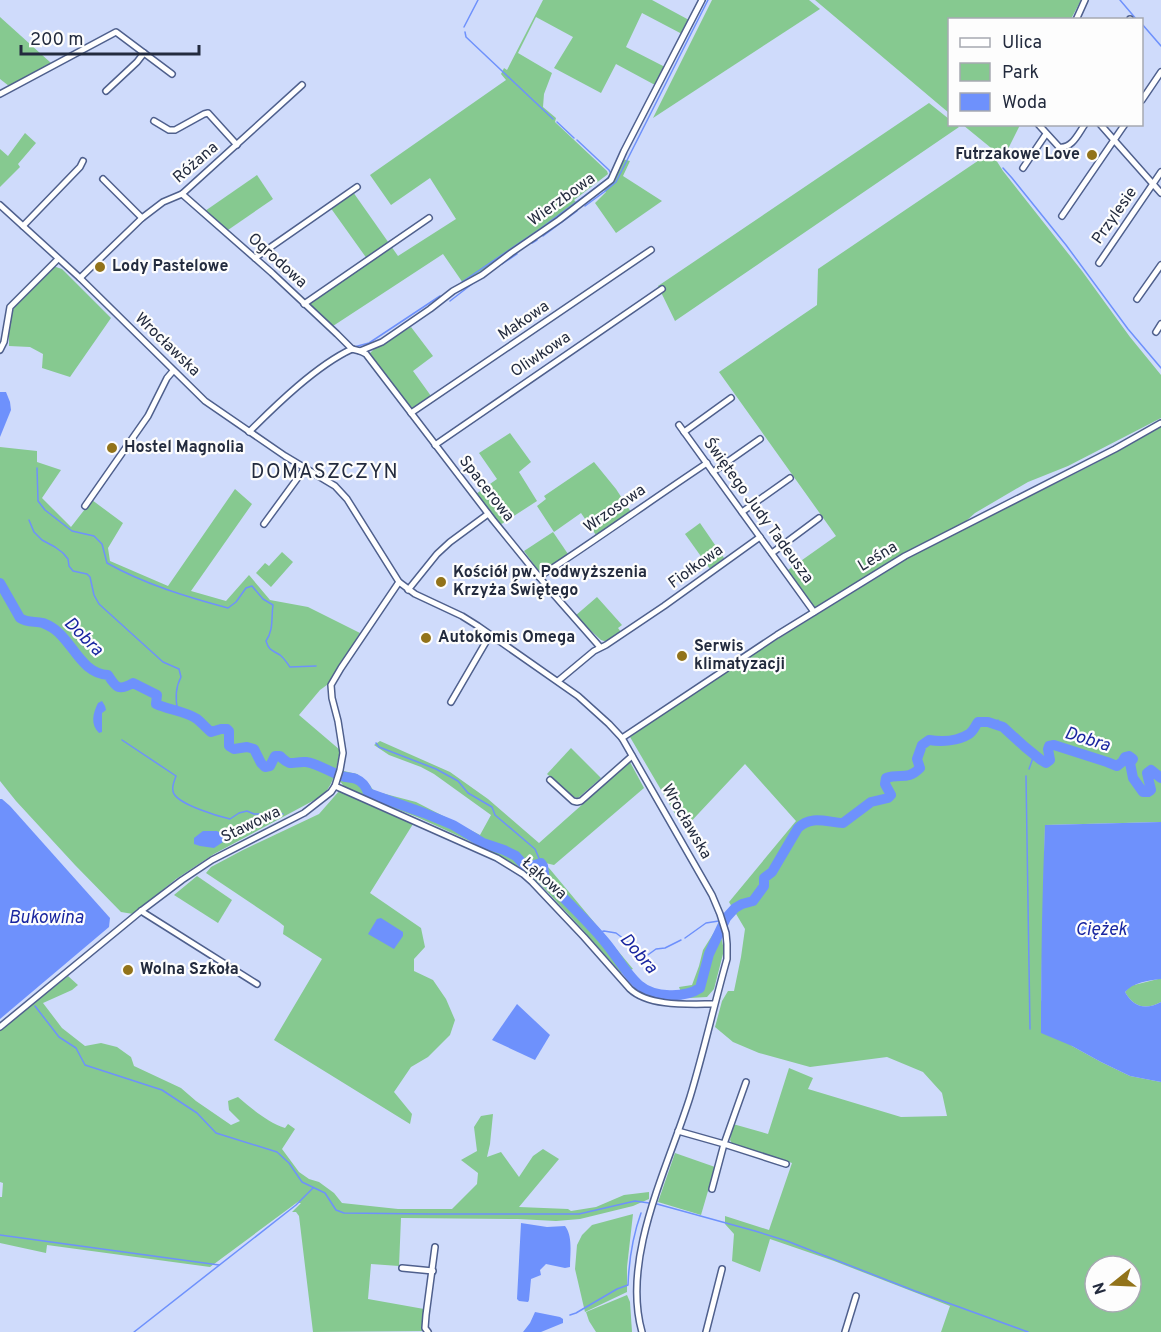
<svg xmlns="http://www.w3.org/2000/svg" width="1161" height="1332" font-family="Overpass,sans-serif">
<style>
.green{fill:#86c990;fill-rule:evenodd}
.water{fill:#6e91fc}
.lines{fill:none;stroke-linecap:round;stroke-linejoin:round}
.stream{stroke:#6e91fc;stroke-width:1.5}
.river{stroke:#6e91fc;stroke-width:10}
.minor-casing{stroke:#4f608d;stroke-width:8}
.minor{stroke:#fff;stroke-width:5}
.poi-dot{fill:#92731a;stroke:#fdfdfd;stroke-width:2}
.labels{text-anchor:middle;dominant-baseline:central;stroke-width:4.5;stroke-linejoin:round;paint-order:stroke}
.poi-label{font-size:16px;font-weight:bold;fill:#232b3e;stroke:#fdfdfd;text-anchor:start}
.street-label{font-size:16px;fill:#232b3e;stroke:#fdfdfd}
.water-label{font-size:18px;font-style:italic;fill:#1926a0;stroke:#fdfdfd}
.quarter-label{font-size:20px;letter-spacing:1.5px;fill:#232b3e;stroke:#fdfdfd}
</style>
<rect width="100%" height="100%" fill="#cfdbfb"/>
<g class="green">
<path d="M543 0H652L689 20 682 34 642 13 626 47 665 67 655 85 616 64 601 93 554 68 573 37 536 17 518 53 552 73 544 94 543 107 556 118 555 122 607 171 608 174 574 200 577 203 527 240 463 283 443 254 333 326 310 304 347 276 370 263 330 207 353 192 398 256 456 219 430 178 391 205 370 175 506 80 501 74 504 68 507 70Z"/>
<path d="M712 0H809L820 9 653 118Z"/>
<path d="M815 0H1081L1071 19 950 20 949 113Z"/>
<path d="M0 17 51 63 9 86 0 79Z"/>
<path d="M929 103 949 119 950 124 956 125 959 127 675 321 658 286Z"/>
<path d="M963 125H1020L1003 159 996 152Z"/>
<path d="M25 133 36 143 18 164 20 167 0 187V149L8 156Z"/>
<path d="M991 152 1003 171 1082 271 1130 337 1161 375V418L1068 466 1028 482 975 513 965 522 865 578 817 608 813 607 788 570 836 536 719 372 817 305 818 269Z"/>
<path d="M622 159 630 161 623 176 662 201 616 233 595 203 606 192 604 190 615 178Z"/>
<path d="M257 175 273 199 228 230 205 211Z"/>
<path d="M53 266 62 269 111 318 70 377 42 368 43 354 30 347 9 346V320L16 303Z"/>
<path d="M411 327 433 356 413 371 431 396 411 409 369 354 376 347Z"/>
<path d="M1161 427V822L1045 825 1041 1000 1072 1046 1101 1062 1130 1076 1161 1082V1332H941L950 1306 834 1261 770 1239 760 1272 732 1261 734 1234 725 1224V1216L769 1230 792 1163 732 1144 730 1140 733 1124 768 1134 789 1068 813 1078 808 1089 901 1117 947 1116 942 1093 923 1072 887 1057 810 1067 759 1053 733 1042 715 1027 722 1001 728 991H734L741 957 745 929 729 902 796 821 745 764 684 829 630 737 684 700 768 645 915 554 1094 464ZM1095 1266H1131V1302H1095Z"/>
<path d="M510 433 531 462 519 472 537 501 500 525 476 494 497 479 479 453Z"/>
<path d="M0 447 37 451V462L61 470 42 498 71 527 92 500 123 523 108 548 110 561 168 586 235 489 252 504 191 591 226 601 249 575 270 600 308 607 360 633 331 682 320 690 299 715 340 750C336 768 335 783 322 796L214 854 176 879 133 914 121 912 75 865 16 801 0 781Z"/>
<path d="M594 462 616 489 631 512 596 535 581 513 554 532 537 506 546 499 544 496Z"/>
<path d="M700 523 724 558 710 569 685 534Z"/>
<path d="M553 532 568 554 555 563 541 571 538 570 524 551Z"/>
<path d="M282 552 293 562 271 587 256 573 265 563 269 566Z"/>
<path d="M597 597 622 625 618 628 621 632 607 642 601 640 575 616Z"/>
<path d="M380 741 450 772 488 799 539 843 630 762 644 788 554 865 541 862 549 868 633 969 621 973 582 929 540 884 525 871 476 844 417 817 370 799 345 788 340 781V778L344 771 357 774 368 783 374 791 416 802 480 835 491 815 434 774 421 767 389 755 374 745Z"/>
<path d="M571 748 601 778 578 798 574 797 547 774Z"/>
<path d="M340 790 380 810 413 824 370 893 421 928 425 947 414 959V971L433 980 446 999 455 1020 450 1035 428 1057 411 1067 394 1092 412 1114 410 1124 274 1040 322 959 283 934 284 926 279 922 206 873 211 867 243 850 319 814Z"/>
<path d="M197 876 232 900 218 923 174 895Z"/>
<path d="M719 927 724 950 714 989 707 997 690 998 683 997 679 987 692 985 699 966 703 950 713 934Z"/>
<path d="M68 976 78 985 72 990 43 1003 62 1028 85 1046 101 1043 117 1047 131 1057 134 1066 181 1088 196 1101 231 1125 240 1121 229 1110 228 1101 238 1097C252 1109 267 1122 285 1128L288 1124 295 1129 282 1149 299 1172 309 1179 319 1182 334 1193 342 1203 398 1209H452L477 1184 478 1173 461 1160 477 1151 474 1127 481 1116 493 1114 490 1144 487 1157 501 1152 519 1177 533 1156 543 1149 559 1159 519 1207 568 1209 571 1211 596 1207 624 1195 649 1192V1199L633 1206 580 1219 556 1221 518 1219 401 1218 399 1266 371 1264 368 1299 424 1309 423 1331 313 1332 299 1216 296 1212H292L301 1203H298L299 1201 210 1267 47 1245 46 1253 0 1243V1197H2L3 1183 0 1182V1030Z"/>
<path d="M1158 979H1161V1002C1146 1010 1134 1008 1125 992L1130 986Z"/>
<path d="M675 1153 715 1167 701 1215 658 1202Z"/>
<path d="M633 1214 627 1267V1292L585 1312 575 1269 577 1245 582 1235 592 1225Z"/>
<path d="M627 1295 630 1302 632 1332H596L589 1321 586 1312Z"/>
</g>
<g class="water">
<path d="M0 392H6L10 402 11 410 0 437Z"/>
<path d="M102 701 105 706 106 710 102 713V732L99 733C90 724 93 713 98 703Z"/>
<path d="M0 799H2L10 806 110 918 109 927 0 1019Z"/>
<path d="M1161 822V979C1149 980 1132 983 1125 992 1134 1008 1146 1010 1161 1002V1082L1130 1076 1101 1062 1072 1046 1041 1033C1041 964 1042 894 1045 825Z"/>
<path d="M203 831H217L225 836 223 842 214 848 200 846 194 844V838Z"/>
<path d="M381 918 403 932V936L394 949 368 934 377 919Z"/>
<path d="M517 1004 550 1035 535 1060 492 1040Z"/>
<path d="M521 1223 547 1227 565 1226C573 1236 570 1254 570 1267L565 1268 546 1264 540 1270 541 1275 531 1279 529 1300 528 1302 519 1301 517 1299Z"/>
<path d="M535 1312 560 1317 563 1319V1323L541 1332H523L530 1323Z"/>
</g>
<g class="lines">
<g class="stream">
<path d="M1120 0 1137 20"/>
<path d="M1142 24 1161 46"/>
<path d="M464 27 478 0"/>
<path d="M465 32 466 37 553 119"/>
<path d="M557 122 574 138"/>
<path d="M1003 168 1012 178 1066 245 1128 329 1161 368"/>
<path d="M585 206 604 192 616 182 708 0"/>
<path d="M543 236 577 211"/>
<path d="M532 243 537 240"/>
<path d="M502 264 517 254"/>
<path d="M462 282 540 229 607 179 611 174 609 170 577 140"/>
<path d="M450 301 472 284"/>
<path d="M354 347 369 343 440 296"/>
<path d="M37 468 38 501 45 510 72 531 94 536 102 544 107 563C144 584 187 597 228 608L236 602 246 588 252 586 263 599 273 605C271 618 274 629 266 641 269 651 272 650 280 655 284 658 287 663 290 667L316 666"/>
<path d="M29 520 34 532 42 540 55 547 63 553 68 559 69 566 73 571 87 574 90 577 94 595 99 604 163 662 179 669 181 677C175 688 175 699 178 712"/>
<path d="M996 724 998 720"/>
<path d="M122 740 176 776C174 782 171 788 174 794 181 805 217 816 230 819L239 813 247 811 254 814H283"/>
<path d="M376 743 379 747 436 769 458 781 468 793 492 807 495 815 535 849 541 863"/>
<path d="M1029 769 1034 755"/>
<path d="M1026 776 1030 1029"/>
<path d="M597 933 604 931 616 933 632 945 637 954 640 956 645 957 656 949 665 948 681 940"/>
<path d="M685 938 706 923 725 920"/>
<path d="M35 1006 59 1037 76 1048 85 1065 162 1090 197 1113 216 1133 277 1152 289 1163 302 1182 325 1193 336 1210 344 1213 430 1214H579L635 1201 649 1203"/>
<path d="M657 1204 755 1231 787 1241 915 1291 1028 1332"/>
<path d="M0 1235 219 1265"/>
<path d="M570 1315 576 1313 617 1289 628 1285C629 1259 632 1238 641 1213"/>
<path d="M134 1332 296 1205 313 1188"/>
</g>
<path class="river" d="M0 583 20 618C27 623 35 621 43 623 48 625 55 629 59 633 75 648 84 674 108 675 116 688 119 691 133 683L157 695 156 704C169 710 185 711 197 719 202 723 206 728 211 732L221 729H227L229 731V746L234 749 247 747 254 749 261 763 265 767 270 766 275 756H280C291 768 293 761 306 762 319 764 329 772 342 776 346 778 352 777 356 779 363 782 366 786 368 793L424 813 453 825 483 843 504 850 516 856 524 865 531 866 541 863 543 866 545 879C565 900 587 920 605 942 616 955 627 975 639 985 654 998 685 998 700 988L709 954 726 918 735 908 742 904 753 901 764 886V878L772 872 798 828C811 815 826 822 843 823L871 802 888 798 891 795 885 784 886 778C901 773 907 781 920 768L917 759 922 745 929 740C942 742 958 741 969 734 974 731 975 726 978 722H988L1003 727 1025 747 1041 760 1046 763 1050 760 1048 749 1049 746 1054 745 1107 762 1117 766 1122 762 1125 757 1129 756 1133 759 1130 763 1133 778 1143 792H1148L1151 790 1147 773 1151 770 1161 778"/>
<defs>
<g id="minor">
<path d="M1076 20 1085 0"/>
<path d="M1130 20V19"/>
<path d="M106 91 137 62 144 53"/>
<path d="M0 94 116 32 172 74"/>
<path d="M1142 100 1161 72"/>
<path d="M154 121 169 130H175L204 114 208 113 237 145"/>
<path d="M1038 124 1059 147C1072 149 1078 134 1085 124"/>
<path d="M1100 124 1114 140 1125 124"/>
<path d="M1023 168 1046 134"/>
<path d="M103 179 142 218"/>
<path d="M182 194 272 273 337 334 352 349"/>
<path d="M0 205 80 278 205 401 285 456 335 486 347 499 399 582 415 594 462 616 478 626 578 696 609 724 622 738 712 895 720 914 726 933 727 944V959C714 1005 704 1051 690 1097 668 1167 621 1258 642 1332"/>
<path d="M1062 216 1114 140 1161 193"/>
<path d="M23 226 80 167 83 161"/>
<path d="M255 258 357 187"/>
<path d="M1099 263 1161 172"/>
<path d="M80 278 142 218 163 202 182 194 302 85"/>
<path d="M1137 299 1161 265"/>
<path d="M304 304 429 218"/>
<path d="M1156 332 1161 324"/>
<path d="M352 349 360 351 366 354 493 520 549 589 600 647"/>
<path d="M0 350 4 342 10 307 58 259"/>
<path d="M360 351 382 342 430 309 453 291 482 275 511 253 559 220 611 180 624 151 702 0"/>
<path d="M411 413 651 250"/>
<path d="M679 425 814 612"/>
<path d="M249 432C276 405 317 365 352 349"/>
<path d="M684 432 731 398"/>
<path d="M435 445 662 289"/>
<path d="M713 472 760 439"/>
<path d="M85 506 148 416 167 378 173 371"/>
<path d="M742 512 790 478"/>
<path d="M264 524 305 468"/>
<path d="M772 553 819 518"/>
<path d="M539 577C596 540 650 501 707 463"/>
<path d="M408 590 437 554 450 542 488 514"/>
<path d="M558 681 594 651 606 645 664 606 760 537"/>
<path d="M451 702 490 635"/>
<path d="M622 738 777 635 905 556 1115 449 1161 423"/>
<path d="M550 780 573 801 577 802 581 801 632 756"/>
<path d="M335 786 497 858 523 874 532 882 584 937 630 989C649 1007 690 1004 714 1004"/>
<path d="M141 911 257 984"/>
<path d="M0 1027 141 911 182 880 212 860 304 813 331 792 335 786 340 770 343 753 338 721 332 698 331 685 341 668 399 582"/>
<path d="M746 1082 724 1144 786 1164"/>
<path d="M678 1131 724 1144 712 1189"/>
<path d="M402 1268 433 1271"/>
<path d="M428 1332 425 1328 426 1315 435 1247"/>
<path d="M706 1332 722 1269"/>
<path d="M845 1332 856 1296"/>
</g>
</defs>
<use href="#minor" class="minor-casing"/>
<use href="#minor" class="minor"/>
</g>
<g class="poi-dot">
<circle cx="1092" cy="155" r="6"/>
<circle cx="100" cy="267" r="6"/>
<circle cx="112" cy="448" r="6"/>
<circle cx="441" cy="582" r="6"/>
<circle cx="426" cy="638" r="6"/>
<circle cx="682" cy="656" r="6"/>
<circle cx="128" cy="970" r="6"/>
</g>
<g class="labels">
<g class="poi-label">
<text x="1080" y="155" text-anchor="end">Futrzakowe Love</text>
<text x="112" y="267">Lody Pastelowe</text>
<text x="124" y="448">Hostel Magnolia</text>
<text x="453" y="573">Kościół pw. Podwyższenia<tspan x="453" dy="18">Krzyża Świętego</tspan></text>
<text x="438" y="638">Autokomis Omega</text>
<text x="694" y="647">Serwis<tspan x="694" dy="18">klimatyzacji</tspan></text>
<text x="140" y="970">Wolna Szkoła</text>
</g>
<g class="street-label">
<text transform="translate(196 163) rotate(-41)">Różana</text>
<text transform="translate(562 200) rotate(-36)">Wierzbowa</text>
<text transform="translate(1115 216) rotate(-55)">Przylesie</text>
<text transform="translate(277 261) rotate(42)">Ogrodowa</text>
<text transform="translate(524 321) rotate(-34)">Makowa</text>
<text transform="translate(167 345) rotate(44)">Wrocławska</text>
<text transform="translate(541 355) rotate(-34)">Oliwkowa</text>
<text transform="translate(486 489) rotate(52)">Spacerowa</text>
<text transform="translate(615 509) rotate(-35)">Wrzosowa</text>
<text transform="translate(758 511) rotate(54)">Świętego Judy Tadeusza</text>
<text transform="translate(878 557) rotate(-31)">Leśna</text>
<text transform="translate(696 567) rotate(-36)">Fiołkowa</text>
<text transform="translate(686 822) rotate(60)">Wrocławska</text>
<text transform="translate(251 825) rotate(-26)">Stawowa</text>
<text transform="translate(544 879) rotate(42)">Łąkowa</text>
</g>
<g class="water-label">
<text transform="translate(83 637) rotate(45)">Dobra</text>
<text transform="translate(1087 740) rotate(17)">Dobra</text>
<text x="46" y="918">Bukowina</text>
<text x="1101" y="930">Ciężek</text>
<text transform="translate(638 954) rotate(49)">Dobra</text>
</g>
<g class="quarter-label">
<text x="325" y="473">DOMASZCZYN</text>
</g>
</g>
<rect x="948" y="18" width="195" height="108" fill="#fdfdfd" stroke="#a6a9b1" stroke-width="1.5"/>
<rect x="960" y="38" width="30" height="9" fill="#ffffff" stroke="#a6a9b1" stroke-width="1.5"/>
<text x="1002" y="48" font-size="18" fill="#232b3e">Ulica</text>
<rect x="960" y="63" width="30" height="18" fill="#86c990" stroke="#a6a9b1" stroke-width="1.5"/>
<text x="1002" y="78" font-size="18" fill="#232b3e">Park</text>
<rect x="960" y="93" width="30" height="18" fill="#6e91fc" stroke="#a6a9b1" stroke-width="1.5"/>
<text x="1002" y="108" font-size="18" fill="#232b3e">Woda</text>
<g transform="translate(1113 1284) rotate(252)"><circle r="28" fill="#fdfdfd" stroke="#a6a9b1" stroke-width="1.5"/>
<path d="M0-4.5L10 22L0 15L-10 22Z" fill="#92731a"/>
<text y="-9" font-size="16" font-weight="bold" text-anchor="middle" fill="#232b3e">N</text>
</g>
<path d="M21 45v9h178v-9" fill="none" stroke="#232b3e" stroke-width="3"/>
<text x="30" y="45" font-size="18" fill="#232b3e" stroke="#fdfdfd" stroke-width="4.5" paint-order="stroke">200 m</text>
</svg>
